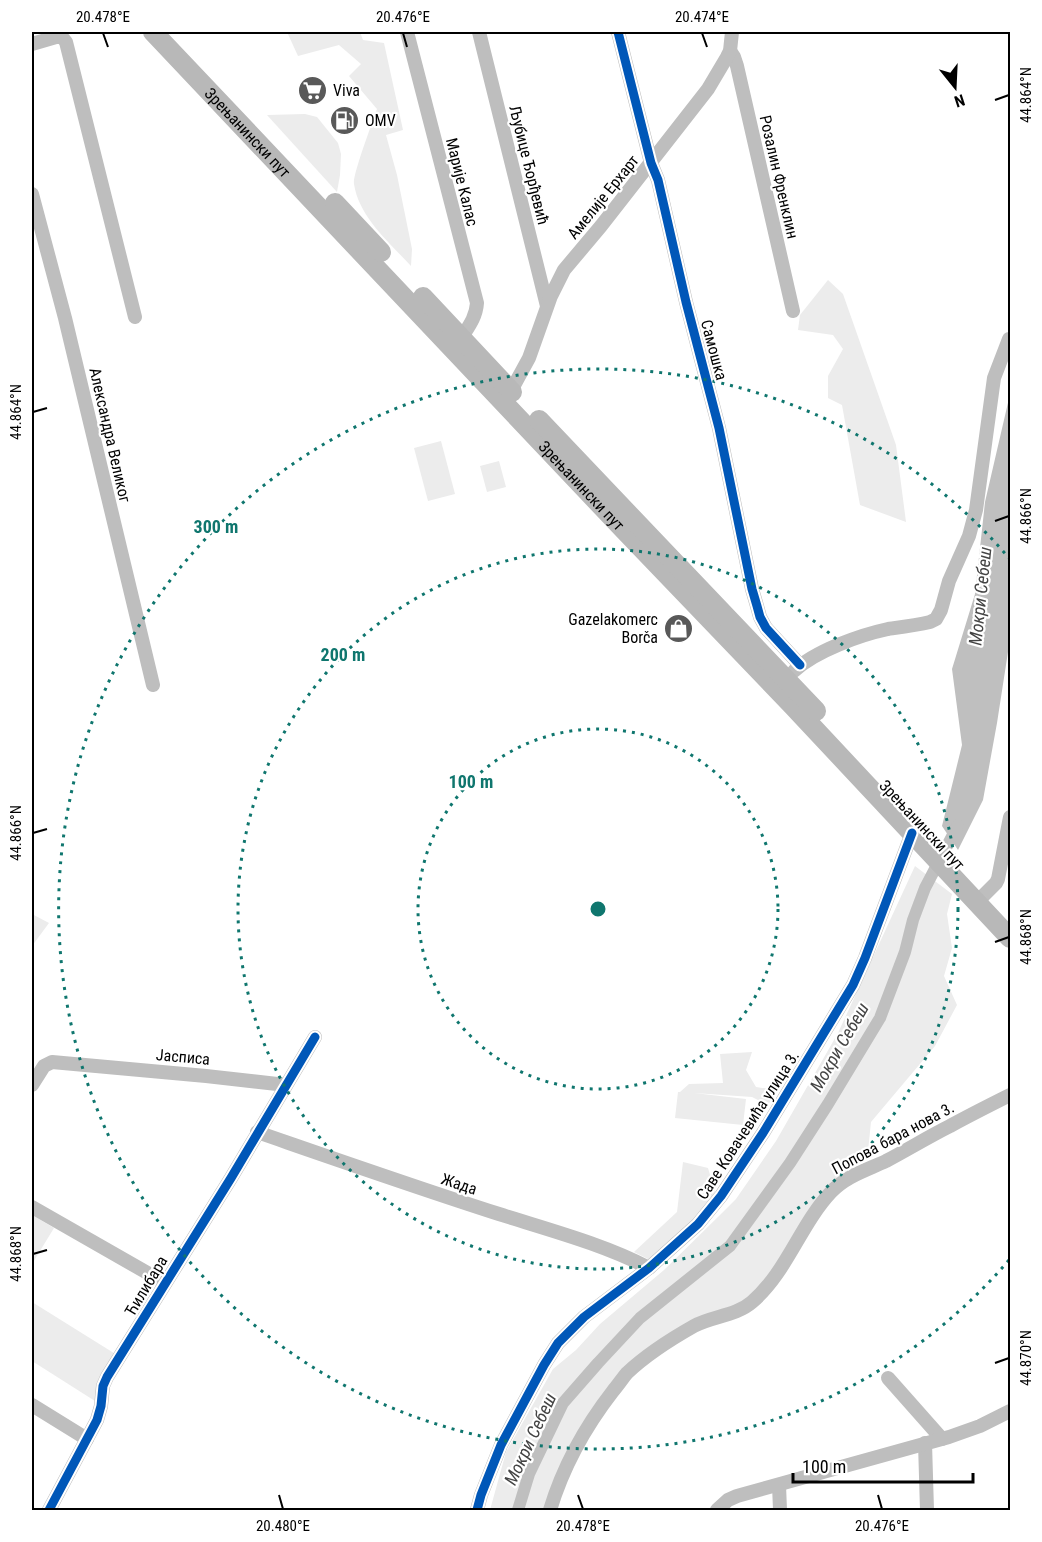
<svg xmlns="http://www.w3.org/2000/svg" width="1042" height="1542" font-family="'Roboto Condensed',sans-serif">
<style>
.green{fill:#ececec}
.water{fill:#bfbfbf}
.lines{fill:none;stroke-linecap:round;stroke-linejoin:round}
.canal{stroke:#bfbfbf;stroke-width:12}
.minor{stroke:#bebebe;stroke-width:14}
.secondary{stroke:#b8b8b8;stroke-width:20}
.cycleway-casing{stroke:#fff;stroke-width:13}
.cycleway{stroke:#0057b8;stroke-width:9}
.ticks{fill:none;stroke:#000;stroke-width:2}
.ring{fill:none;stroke:#0f766e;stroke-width:3;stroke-dasharray:3 6}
.labels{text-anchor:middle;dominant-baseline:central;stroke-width:4.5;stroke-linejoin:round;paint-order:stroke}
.poi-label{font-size:16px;fill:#000;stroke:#fff;text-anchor:start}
.street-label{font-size:16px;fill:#000;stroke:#fff}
.water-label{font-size:18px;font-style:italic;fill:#444;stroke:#fff}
.centre{fill:#0f766e;stroke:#fff;stroke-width:3}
.ring-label{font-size:18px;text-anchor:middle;font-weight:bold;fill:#0f766e;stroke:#fff;stroke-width:4.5;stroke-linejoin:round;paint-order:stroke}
.neatline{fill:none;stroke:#000;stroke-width:2}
.ticks-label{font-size:15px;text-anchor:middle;fill:#000}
</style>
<rect width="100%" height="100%" fill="#fff"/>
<g class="green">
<path d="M287 32H360L363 40 384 43 403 130 386 135 397 175 412 249 411 266C389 242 359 217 354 184 352 176 373 121 377 109L349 76 361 64 339 45 298 56Z"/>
<path d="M305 114 317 117 338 143 341 154 340 175 337 192 267 115Z"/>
<path d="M828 280 843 294 896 445 906 522 860 505 842 405 828 398V376L843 349 833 335 798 330 800 315Z"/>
<path d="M441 441 455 494 428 501 414 448Z"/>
<path d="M499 461 506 487 487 492 480 466Z"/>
<path d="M915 866 952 894 947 914 952 948 944 976 957 1005 935 1046 871 1122 868 1151 840 1183 752 1302 676 1337 604 1402 550 1510H490L506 1452 553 1369 576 1350 600 1324 664 1270 722 1213 736 1199 776 1141 838 1033Z"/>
<path d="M32 914 49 923 32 946Z"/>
<path d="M752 1052 746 1070 756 1087 777 1090 768 1105 752 1097 694 1093 746 1099 743 1125 675 1118 678 1092H680L689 1084 723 1083 720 1054Z"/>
<path d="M683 1162 708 1168 715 1192 700 1214 652 1261 634 1252 677 1212Z"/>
<path d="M32 1215 54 1228 32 1264Z"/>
<path d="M32 1302 117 1355 95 1401 32 1361Z"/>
</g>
<path class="water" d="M1010 394V639L997 723 983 800 958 850 942 826 962 745 952 669 975 594 985 502Z"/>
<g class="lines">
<path class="canal" d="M518 1510 529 1474 563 1403 598 1363 640 1318 730 1246 790 1163 828 1104 880 1018 905 952 913 920 925 888 958 825"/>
<g class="minor">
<path d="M407 32 477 303C476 317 469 326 462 337"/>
<path d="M479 32 547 306"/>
<path d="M618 32 651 163 658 180 686 302 719 428 752 589 757 606 760 617 766 628 800 665"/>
<path d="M32 44 56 37H62L66 42 135 317"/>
<path d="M730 51 734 57 737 66 793 311"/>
<path d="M32 194 65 318 153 685"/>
<path d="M511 391 529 358 551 296 564 270 601 226 708 89 727 57 730 51 732 32"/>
<path d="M794 671C815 651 860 635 888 629 902 627 917 625 930 622L936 619 941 610 949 581 969 536 976 510 994 378 1009 339"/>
<path d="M977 902 996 883 998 879 1010 817"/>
<path d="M32 1085 44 1066 52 1062 206 1076 286 1085"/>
<path d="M257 1132C338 1160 418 1188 499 1214 549 1230 603 1244 649 1268"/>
<path d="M32 1207 165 1283"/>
<path d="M888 1378 942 1439"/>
<path d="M32 1405 87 1439"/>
<path d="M925 1443 927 1510"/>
<path d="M779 1485 780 1510"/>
<path d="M49 1510 97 1420 101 1406 103 1386 107 1377 231 1178 315 1037"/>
<path d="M477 1510 481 1495 501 1445 544 1365 558 1343 584 1317 649 1268 698 1224 721 1196 763 1133 853 985 865 958 912 833"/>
<path d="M550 1510C563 1467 585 1427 613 1391 618 1385 622 1379 627 1373 646 1355 671 1339 694 1326 712 1316 736 1316 752 1302 787 1272 800 1225 831 1192 846 1176 867 1170 886 1161 907 1150 928 1137 950 1126 970 1115 990 1105 1010 1095"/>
<path d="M717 1510 728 1500 737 1496 949 1437 980 1426 1010 1411"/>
</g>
<g class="secondary">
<path id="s1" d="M153 32 623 529 792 705 1010 938"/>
<path d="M335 203 381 252"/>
<path d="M423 297 512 392"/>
<path d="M539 420 816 711"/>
</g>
<defs>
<g id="cycleway">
<path d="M618 32 651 163 658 180 686 302 719 428 752 589 757 606 760 617 766 628 800 665"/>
<path d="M49 1510 97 1420 101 1406 103 1386 107 1377 231 1178 315 1037"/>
<path d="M477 1510 481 1495 501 1445 544 1365 558 1343 584 1317 649 1268 698 1224 721 1196 763 1133 853 985 865 958 912 833"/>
</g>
</defs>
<use href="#cycleway" class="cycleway-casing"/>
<use href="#cycleway" class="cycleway"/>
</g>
<path class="ticks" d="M103 33 108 47M403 33 407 47M702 33 707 47M995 100 1009 95M33 412 47 408M995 521 1009 516M33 833 47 829M995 942 1009 937M33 1254 47 1250M995 1363 1009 1358M279 1495 283 1509M578 1495 583 1509M878 1495 882 1509"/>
<g class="ring">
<circle cx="598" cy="909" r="180"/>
<circle cx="598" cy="909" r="360"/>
<path d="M1009 1260A540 540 0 1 1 1009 558"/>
</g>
<defs>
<symbol id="supermarket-disc" viewBox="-11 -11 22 22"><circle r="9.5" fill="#595959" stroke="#fff"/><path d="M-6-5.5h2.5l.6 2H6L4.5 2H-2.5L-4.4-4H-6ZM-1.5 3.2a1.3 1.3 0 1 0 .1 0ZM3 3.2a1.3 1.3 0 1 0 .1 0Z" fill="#fff"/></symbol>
<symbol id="fuel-disc" viewBox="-11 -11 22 22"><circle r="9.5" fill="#595959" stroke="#fff"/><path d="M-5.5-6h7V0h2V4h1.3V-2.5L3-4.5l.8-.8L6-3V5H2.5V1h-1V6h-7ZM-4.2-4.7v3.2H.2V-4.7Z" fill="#fff"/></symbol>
<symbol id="shop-disc" viewBox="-11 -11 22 22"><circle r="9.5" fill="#595959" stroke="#fff"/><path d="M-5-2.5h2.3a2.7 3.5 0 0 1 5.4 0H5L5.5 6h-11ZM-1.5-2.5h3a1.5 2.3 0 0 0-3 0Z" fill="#fff"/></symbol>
</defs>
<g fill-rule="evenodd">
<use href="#supermarket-disc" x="296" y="74" width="33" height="33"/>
<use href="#fuel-disc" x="328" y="104" width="33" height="33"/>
<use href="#shop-disc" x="662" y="612" width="33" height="33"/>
</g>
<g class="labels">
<g class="poi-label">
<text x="333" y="90">Viva</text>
<text x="365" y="120">OMV</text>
<text x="658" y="619" text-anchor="end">Gazelakomerc<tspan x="658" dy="18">Borča</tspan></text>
</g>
<g class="street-label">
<text stroke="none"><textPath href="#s1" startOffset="138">Зрењанински пут</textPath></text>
<text transform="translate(529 165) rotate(76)">Љубице Ђорђевић</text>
<text transform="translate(779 177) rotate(77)">Розалин Френклин</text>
<text transform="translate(462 182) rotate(76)">Марије Калас</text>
<text transform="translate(603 197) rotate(-51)">Амелије Ерхарт</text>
<text transform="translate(714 350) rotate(75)">Самошка</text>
<text transform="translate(110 435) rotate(77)">Александра Великог</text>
<text stroke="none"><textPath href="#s1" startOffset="624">Зрењанински пут</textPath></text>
<text transform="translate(922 825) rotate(47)">Зрењанински пут</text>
<text transform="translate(183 1057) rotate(5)">Јасписа</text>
<text transform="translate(748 1125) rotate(-57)">Саве Ковачевића улица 3.</text>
<text transform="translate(893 1138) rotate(-28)">Попова бара нова 3.</text>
<text transform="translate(459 1184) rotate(18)">Жада</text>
<text transform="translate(146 1286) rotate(-59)">Ћилибара</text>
</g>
<g class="water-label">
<text transform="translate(980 596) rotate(-84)">Мокри Себеш</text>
<text transform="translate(839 1047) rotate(-60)">Мокри Себеш</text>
<text transform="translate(530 1439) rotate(-65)">Мокри Себеш</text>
</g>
</g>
<circle cx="598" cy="909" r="9" class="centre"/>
<g class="ring-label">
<text x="216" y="533">300 m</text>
<text x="343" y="661">200 m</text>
<text x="471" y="788">100 m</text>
</g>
<rect width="1042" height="1542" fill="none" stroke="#ffffff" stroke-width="66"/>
<g transform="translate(955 87) rotate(162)" stroke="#ffffff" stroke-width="4.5" paint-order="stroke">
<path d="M0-4.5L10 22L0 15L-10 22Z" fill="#000000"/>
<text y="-9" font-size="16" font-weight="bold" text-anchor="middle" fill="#000000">N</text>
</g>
<path d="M793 1473v9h180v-9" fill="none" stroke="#000000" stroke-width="3"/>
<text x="802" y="1473" font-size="18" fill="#000000" stroke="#ffffff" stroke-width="4.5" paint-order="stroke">100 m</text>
<rect x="33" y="33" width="976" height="1476" class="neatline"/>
<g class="ticks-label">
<text x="103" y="22">20.478°E</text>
<text x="403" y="22">20.476°E</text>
<text x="702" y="22">20.474°E</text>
<text transform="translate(1026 95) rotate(-90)" y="5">44.864°N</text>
<text transform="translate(16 412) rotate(-90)" y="5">44.864°N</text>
<text transform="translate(1026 516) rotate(-90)" y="5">44.866°N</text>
<text transform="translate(16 833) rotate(-90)" y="5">44.866°N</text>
<text transform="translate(1026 937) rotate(-90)" y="5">44.868°N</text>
<text transform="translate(16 1254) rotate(-90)" y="5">44.868°N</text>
<text transform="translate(1026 1358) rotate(-90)" y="5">44.870°N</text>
<text x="283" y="1531">20.480°E</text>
<text x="583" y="1531">20.478°E</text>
<text x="882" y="1531">20.476°E</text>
</g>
</svg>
